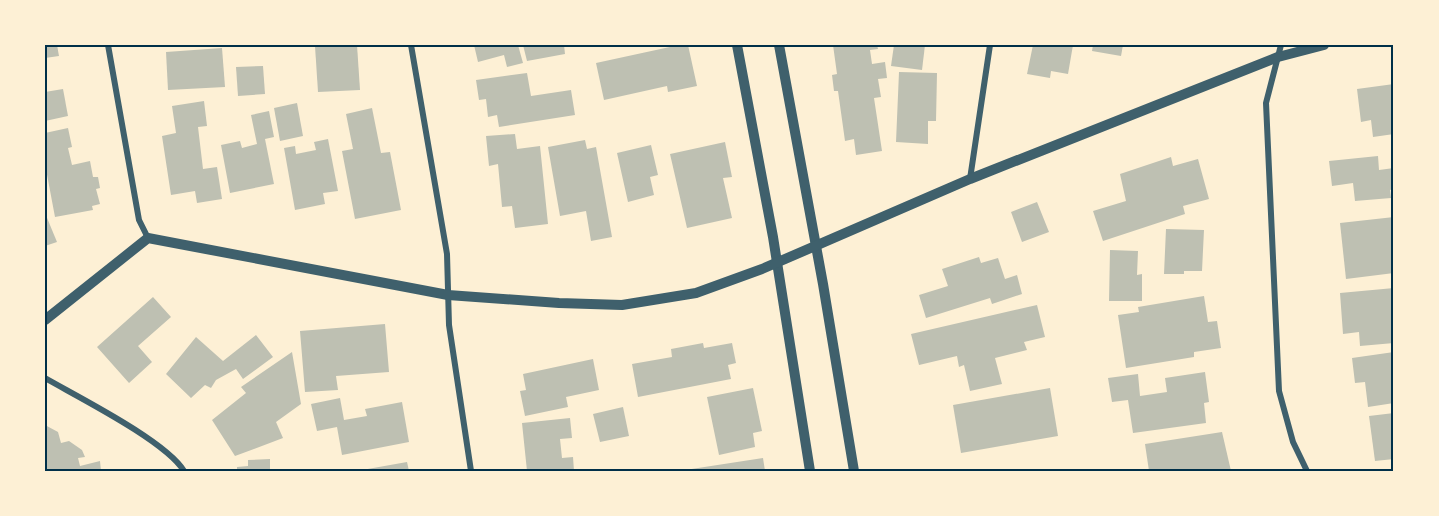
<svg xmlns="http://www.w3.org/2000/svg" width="1439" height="516" font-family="'Open Sans',sans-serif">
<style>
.building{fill:#bec0b2}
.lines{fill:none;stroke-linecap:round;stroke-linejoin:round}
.minor{stroke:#3f606c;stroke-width:6}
.tertiary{stroke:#3f606c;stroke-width:10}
.neatline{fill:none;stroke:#003049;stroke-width:2}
</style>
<rect width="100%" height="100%" fill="#fdf0d5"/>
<g class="building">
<path d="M45 45H57L59 56 45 58Z"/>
<path d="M357 45 360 90 318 92 315 46Z"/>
<path d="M474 45H518L523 63 507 67 504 55 478 62Z"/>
<path d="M523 45H564L565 54 527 61Z"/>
<path d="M679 45H688L697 86 668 92 667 86 604 100 596 63Z"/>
<path d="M833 45H877L878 49 870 50 872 64 885 62 887 78 878 79 881 97 874 98 882 151 856 155 854 139 845 141 838 91H834L832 75 837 74Z"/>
<path d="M894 45H925L922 70 891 66Z"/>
<path d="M1033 45H1073L1068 74 1051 71 1050 78 1027 74Z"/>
<path d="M1093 45H1123L1121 56 1092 51Z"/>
<path d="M222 48 225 87 168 90 166 52Z"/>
<path d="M263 66 265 94 238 96 236 67Z"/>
<path d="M899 72 937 73 936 121H928V144L896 142Z"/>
<path d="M527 73 531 96 571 90 575 115 499 127 497 115 488 117 486 99 479 100 476 80Z"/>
<path d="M1394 84V134L1373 137 1371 120 1361 122 1357 89Z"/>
<path d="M63 89 68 116 45 121V92Z"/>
<path d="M204 101 207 126 198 127 203 169 217 167 222 199 197 203 195 191 171 195 162 136 176 133 172 106Z"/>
<path d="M297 103 303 136 280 141 274 108Z"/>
<path d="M372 108 381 153 390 152 401 210 355 219 342 151 353 149 346 114Z"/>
<path d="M269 111 274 137 265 139 274 184 230 193 221 145 240 141 242 148 257 144 251 115Z"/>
<path d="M68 128 72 147 68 148 72 165 90 161 93 177H98L100 188 96 189 100 204 92 206 93 210 55 217 45 164V133Z"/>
<path d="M515 134 517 149 540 146 548 224 515 228 512 206 502 207 498 164 489 166 486 136Z"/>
<path d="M328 139 338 191 323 193 325 204 295 210 284 148 295 146 296 154 316 150 314 142Z"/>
<path d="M585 140 587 149 596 147 612 237 591 241 586 211 560 216 548 147Z"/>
<path d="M725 142 732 177 723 178 732 218 687 228 670 154Z"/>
<path d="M651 145 658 175 650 177 654 195 628 202 617 153Z"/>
<path d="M1378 156 1379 170 1394 168V189L1390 190 1391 198 1355 201 1353 183 1332 186 1329 161Z"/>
<path d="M1171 157 1173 166 1198 159 1209 199 1183 206 1185 214 1103 241 1093 211 1126 201 1120 174Z"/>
<path d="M1037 202 1049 232 1022 242 1011 212Z"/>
<path d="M45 213 57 242 45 246Z"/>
<path d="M1394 217V273L1346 279 1340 223Z"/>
<path d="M1166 229 1204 230 1202 271H1184V274H1164Z"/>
<path d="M1110 250 1138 251 1137 275 1142 274V301H1109Z"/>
<path d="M979 257 981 263 998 258 1005 279 1017 275 1022 294 992 304 990 298 926 318 919 295 948 286 942 269Z"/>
<path d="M1394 288V343L1360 346 1359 332 1343 334 1340 293Z"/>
<path d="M1204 296 1208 322 1217 321 1221 348 1194 352V357L1126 368 1118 315 1139 312 1138 307Z"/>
<path d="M153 297 171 317 138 346 152 362 129 383 97 347Z"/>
<path d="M1037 305 1045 337 1024 342 1027 350 995 358 1002 384 970 391 964 365 959 367 957 356 919 365 911 334Z"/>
<path d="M385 324 389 372 336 376 338 390 305 392 300 331Z"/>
<path d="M256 335 273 357 243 379 236 369 216 380 211 388 205 385 191 398 166 374 196 337 223 361Z"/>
<path d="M703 343 704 348 732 343 736 363 728 365 731 379 638 397 632 364 672 357 671 349Z"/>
<path d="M292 352 301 404 276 422 283 438 235 456 212 420 246 393 241 387Z"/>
<path d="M1394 352V403L1368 407 1365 382 1355 383 1352 358Z"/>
<path d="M593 359 599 390 566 397 568 407 525 416 520 391 526 390 523 374Z"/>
<path d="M1205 372 1209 402 1204 403 1206 423 1133 433 1128 400 1112 402 1108 378 1138 374 1140 396 1167 392 1165 378Z"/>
<path d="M753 388 762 431 753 433 755 447 719 455 707 397Z"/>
<path d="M1050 388 1058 436 961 453 953 405Z"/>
<path d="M340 398 344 420 367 416 365 409 402 402 409 442 342 455 337 427 317 431 311 404Z"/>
<path d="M623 407 629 436 600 442 593 414Z"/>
<path d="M1394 413V459L1375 461 1369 416Z"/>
<path d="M570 418 572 438 560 439 562 458 573 457 574 471H527L522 423Z"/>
<path d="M45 425 58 432 61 443 69 441 82 450 85 457 78 458 80 466 100 461 101 471H45Z"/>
<path d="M1222 432 1231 471H1149L1145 444Z"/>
<path d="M763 458 765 471H686L685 470Z"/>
<path d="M270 459V471H237V467L248 466V460Z"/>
<path d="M407 462 409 471H362V470Z"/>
</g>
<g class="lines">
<g class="minor">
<path d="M108 45 139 220 148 238"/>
<path d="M411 45 447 254 449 325 471 471"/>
<path d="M1281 45 1266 103 1279 391 1293 442 1307 471"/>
<path d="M970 179 990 45"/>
<path d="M45 378C78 397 166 441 184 471"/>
</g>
<g class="tertiary">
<path d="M737 45 773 237 810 471"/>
<path d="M779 45 823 284 854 471"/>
<path d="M45 320 148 238 448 295 559 303 622 305 696 293 762 269 970 179 1278 57 1324 45"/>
</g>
</g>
<rect width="1439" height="516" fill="none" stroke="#fdf0d5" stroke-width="93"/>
<rect x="46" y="46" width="1346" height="424" class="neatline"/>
</svg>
